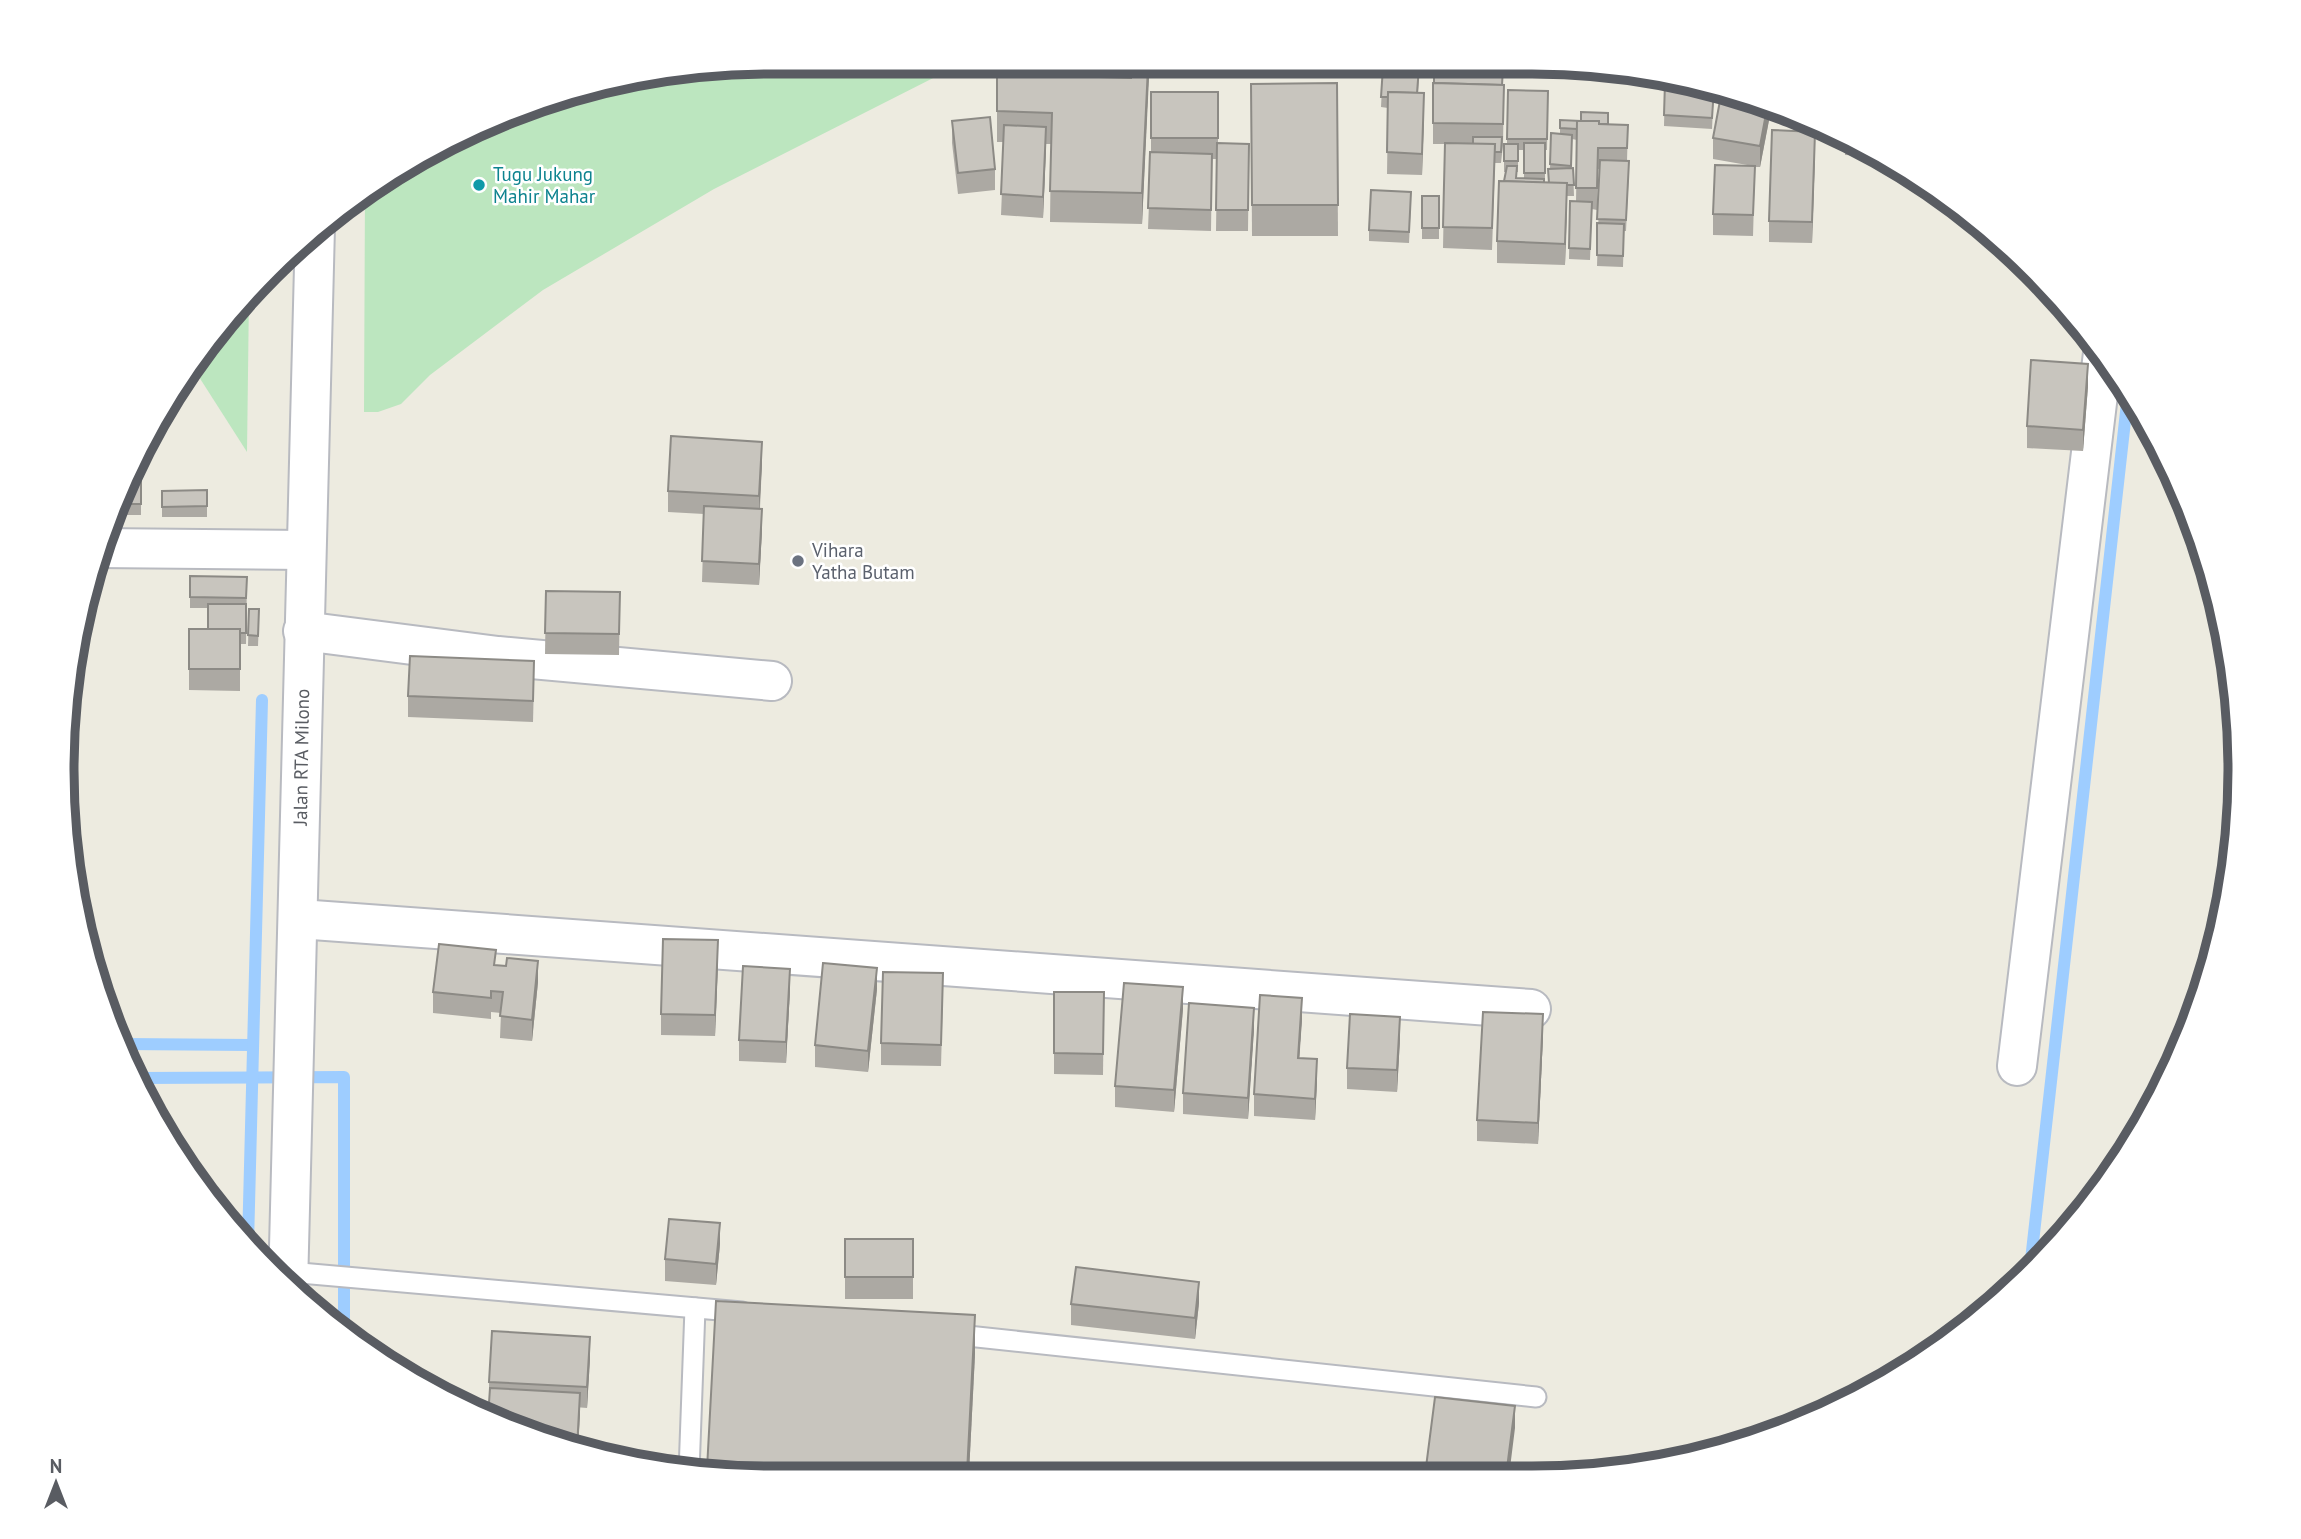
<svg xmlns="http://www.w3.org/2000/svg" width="2301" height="1539" font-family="'PT Sans',sans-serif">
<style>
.green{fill:#bce6bf}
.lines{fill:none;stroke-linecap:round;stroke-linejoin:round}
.stream{stroke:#9ecdff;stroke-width:12}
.service-casing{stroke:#b8bac0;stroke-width:23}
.minor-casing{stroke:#b8bac0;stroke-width:42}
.tertiary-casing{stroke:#b8bac0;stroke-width:42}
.service{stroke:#fff;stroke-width:19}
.minor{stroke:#fff;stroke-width:38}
.tertiary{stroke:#fff;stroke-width:38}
.wall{fill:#aca9a3;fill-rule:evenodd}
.shaded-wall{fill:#8c8a85}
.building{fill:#c8c5be;stroke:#8c8a85;stroke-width:2}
.culture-dot{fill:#0f9aa8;stroke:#fff;stroke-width:2.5}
.worship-dot{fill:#6b7280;stroke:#fff;stroke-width:2.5}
.labels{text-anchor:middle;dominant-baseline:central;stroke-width:5;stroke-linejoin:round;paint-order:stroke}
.culture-label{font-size:19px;fill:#0d838f;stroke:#fff;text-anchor:start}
.worship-label{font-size:19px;fill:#5b616d;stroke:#fff;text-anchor:start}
.street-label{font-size:19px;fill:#595c62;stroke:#fff}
.rim{fill:none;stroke:#595c62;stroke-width:9}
</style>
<rect width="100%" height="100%" fill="#edebe0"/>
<g class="green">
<path d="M677 67H947V71L714 189 543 290 430 375 401 404 378 412H364L365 189 542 99Z"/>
<path d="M249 295 247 452 192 366 208 338Z"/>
</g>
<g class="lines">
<g class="stream">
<path d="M123 1044 251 1045"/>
<path d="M137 1078 344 1077V1330"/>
<path d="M248 1244 262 700"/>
<path d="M2030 1269 2128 394"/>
</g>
<defs>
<g id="service">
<path d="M289 1272 742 1312"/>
<path d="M949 1334 1536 1397"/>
<path d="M689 1472 695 1308"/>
</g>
<g id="minor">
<path d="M98 548 305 550"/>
<path d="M303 631 498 656 772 681"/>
<path d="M299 919 1531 1009"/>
<path d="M2017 1066 2103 353"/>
</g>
<path id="tertiary" d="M288 1287 315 227"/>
</defs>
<use href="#service" class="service-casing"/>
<use href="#minor" class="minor-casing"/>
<use href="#tertiary" class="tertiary-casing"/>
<use href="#service" class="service"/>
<use href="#minor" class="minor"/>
<use href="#tertiary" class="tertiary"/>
</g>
<g class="wall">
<path d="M1149 67 1142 224 1050 222 1051 144H1046L1043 218 1001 215 1004 142H997V74L1131 78Z"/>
<path d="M1383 67 1419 77 1418 93 1424 114 1422 175 1387 174 1388 108 1381 107Z"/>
<path d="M1665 82 1714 88 1712 129 1664 126Z"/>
<path d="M1337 83 1338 236H1252L1251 84Z"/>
<path d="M1433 83 1504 85 1503 145 1501 163H1495L1492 250 1443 248 1445 144H1433Z"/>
<path d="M1548 91 1547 150H1545V183H1548L1550 169 1551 133 1560 134V120L1608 124 1628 125 1627 161 1629 172 1626 231H1624L1623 267 1597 266 1600 169H1598L1597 210 1592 209 1590 260 1569 259 1570 201 1576 202 1577 140 1572 139 1571 168H1573L1574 196H1567L1565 265 1497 263V241L1506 172H1504V144H1507V139ZM1518 150H1524V178H1517V172H1518Z"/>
<path d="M1151 92H1218V143L1249 144 1248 231H1216L1217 159H1212L1211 231 1148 229 1151 152Z"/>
<path d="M1772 104 1760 167H1755L1753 236 1713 235V214L1753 166 1713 159V138Z"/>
<path d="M952 121 995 169V190L958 194 952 143Z"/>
<path d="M1845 135 1877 156 1845 155Z"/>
<path d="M1815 153 1812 243 1769 242V221Z"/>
<rect x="1422" y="196" width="17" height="43"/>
<path d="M1411 203 1409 243 1369 241V230Z"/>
<path d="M2088 386 2083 451 2027 448V426Z"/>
<path d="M762 463 760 508 762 530 759 585 702 582 704 514 668 512V491Z"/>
<path d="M141 474V515H109L115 499Z"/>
<path d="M207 490V517H162V491Z"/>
<path d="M190 576 247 577 246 644H240V691L189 690V629H208V608H190Z"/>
<path d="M546 591 620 592 619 655 545 654Z"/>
<path d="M249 609 259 619 258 646H248Z"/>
<path d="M534 682 533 722 408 717V696Z"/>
<path d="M718 961 715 1036 661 1035V1014Z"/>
<path d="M496 965 538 982 532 1041 500 1038 501 1013 491 1012V1019L433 1013V992Z"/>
<path d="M877 989 868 1072 815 1067V1045Z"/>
<path d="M790 990 786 1063 739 1061V1040Z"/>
<path d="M1054 992H1104L1103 1075 1054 1074Z"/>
<path d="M943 994 941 1066 881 1065V1043Z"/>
<path d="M1183 1009 1174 1112 1115 1107V1086Z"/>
<path d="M1302 1019 1299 1058 1317 1081 1315 1120 1254 1116V1094Z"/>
<path d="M1254 1029 1248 1119 1183 1114V1093Z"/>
<path d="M1543 1036 1538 1144 1477 1141V1120Z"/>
<path d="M1400 1038 1397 1092 1347 1089V1068Z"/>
<rect x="845" y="1239" width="68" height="60"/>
<path d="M720 1244 716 1285 665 1281V1259Z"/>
<path d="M716 1301 975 1354 969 1473 707 1472Z"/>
<path d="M1199 1303 1195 1339 1071 1325V1304Z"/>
<path d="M590 1358 587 1408 489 1400V1382Z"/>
</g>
<g class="shaded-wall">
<path d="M1148 67H1149V78L1142 224V193Z"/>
<path d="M1424 93V114L1422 175V154Z"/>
<path d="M1768 103 1772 105 1760 167V146Z"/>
<path d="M1046 127V148L1043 218V197Z"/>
<path d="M1815 132V153L1812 243V222Z"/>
<path d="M1567 183V205L1565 265V244Z"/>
<path d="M2088 364V386L2083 451V430Z"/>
<path d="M762 442V463L759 517V496Z"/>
<path d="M762 509V530L759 585V564Z"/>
<path d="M718 940V961L715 1036V1015Z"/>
<path d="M538 961V982L532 1041V1020Z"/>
<path d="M877 968V989L868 1072V1051Z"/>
<path d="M790 969V990L786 1063V1042Z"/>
<path d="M1183 987V1009L1174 1112V1090Z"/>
<path d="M1302 998V1019L1298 1079V1058Z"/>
<path d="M1254 1008V1029L1248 1119V1098Z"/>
<path d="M1543 1014V1036L1538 1144V1123Z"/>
<path d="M1400 1017V1038L1397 1092V1070Z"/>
<path d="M1317 1059V1081L1315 1120V1099Z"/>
<path d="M720 1223V1244L716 1285V1264Z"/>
<path d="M1199 1282V1303L1195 1339V1318Z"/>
<path d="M975 1315V1354L969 1473H967Z"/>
<path d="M590 1337V1358L587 1408V1387Z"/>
<path d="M580 1393V1415L578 1449 577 1448Z"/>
<path d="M1515 1406V1428L1509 1476H1506Z"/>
</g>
<g class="building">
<path d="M1131 67H1148L1142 193 1050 191 1052 113 997 111V74L1131 78Z"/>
<path d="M1383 67H1419L1417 93 1388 92V97H1381Z"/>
<path d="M1434 67 1503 68 1502 85 1434 83Z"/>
<path d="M1665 82 1695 84 1714 88 1712 118 1664 115Z"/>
<path d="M1337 83 1338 205H1252L1251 84Z"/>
<path d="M1433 83 1504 85 1503 124 1433 123Z"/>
<path d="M1508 90 1548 91 1547 139H1507Z"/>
<path d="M1722 90 1759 99 1768 103 1760 146 1713 138Z"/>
<rect x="1151" y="92" width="67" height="46"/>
<path d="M1388 92 1424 93 1422 154 1387 152Z"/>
<path d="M1581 112 1608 113V124H1599V121H1577V129L1560 128V120L1581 121Z"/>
<path d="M990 117 995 169 958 173 952 121Z"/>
<path d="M1577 121H1599V124L1628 125 1627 148H1598L1597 188H1576Z"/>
<path d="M1004 125 1046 127 1043 197 1001 194Z"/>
<path d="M1772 130 1815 132 1812 222 1769 221Z"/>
<path d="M1551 133 1572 135 1571 166 1550 164Z"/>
<path d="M1845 135 1860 145 1845 144Z"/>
<path d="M1473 137H1502L1501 152H1494L1495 144H1473Z"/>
<path d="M1217 143 1249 144 1248 210H1216Z"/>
<path d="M1445 143 1495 144 1492 228 1443 227Z"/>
<rect x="1524" y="143" width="21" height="30"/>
<rect x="1504" y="144" width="14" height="17"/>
<path d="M1150 152 1212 154 1211 210 1148 208Z"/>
<path d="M1600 160 1629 161 1626 220 1597 219Z"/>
<path d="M1715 165 1755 166 1753 215 1713 214Z"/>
<path d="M1507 166H1517L1516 178 1544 179V183L1504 181Z"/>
<path d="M1573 168 1574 185H1567V183H1549L1548 169Z"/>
<path d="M1499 181 1567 183 1565 244 1497 241Z"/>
<path d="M1371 190 1411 192 1409 232 1369 230Z"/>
<rect x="1422" y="196" width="17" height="32"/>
<path d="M1570 201 1592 202 1590 249 1569 248Z"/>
<path d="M1597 223 1624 224 1623 256 1597 255Z"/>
<path d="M2031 360 2088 364 2083 430 2027 426Z"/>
<path d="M671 436 762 442 759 496 668 491Z"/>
<path d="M129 474H141V504H113L115 499Z"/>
<path d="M207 490V506L162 507V491Z"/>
<path d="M704 506 762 509 759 564 702 561Z"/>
<path d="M190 576 247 577 246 598 190 597Z"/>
<path d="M546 591 620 592 619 634 545 633Z"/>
<path d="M208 604H246V633H240V629H208Z"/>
<path d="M249 609H259L258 636 248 635Z"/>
<rect x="189" y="629" width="51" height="40"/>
<path d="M410 656 534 661 533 701 408 696Z"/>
<path d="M663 939 718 940 715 1015 661 1014Z"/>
<path d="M439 944 496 950 494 965 506 966 507 958 538 961 532 1020 500 1016 503 992 491 991V998L433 992Z"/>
<path d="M823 963 877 968 868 1051 815 1045Z"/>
<path d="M743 966 790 969 786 1042 739 1040Z"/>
<path d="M883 972 943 973 941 1045 881 1043Z"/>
<path d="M1124 983 1183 987 1174 1090 1115 1086Z"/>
<path d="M1054 992H1104L1103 1054 1054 1053Z"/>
<path d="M1260 995 1302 998 1298 1058 1317 1059 1315 1099 1254 1094Z"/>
<path d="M1189 1003 1254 1008 1248 1098 1183 1093Z"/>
<path d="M1483 1012 1543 1014 1538 1123 1477 1120Z"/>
<path d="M1350 1014 1400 1017 1397 1070 1347 1068Z"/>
<path d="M669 1219 720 1223 716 1264 665 1259Z"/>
<rect x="845" y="1239" width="68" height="38"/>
<path d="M1076 1267 1199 1282 1195 1318 1071 1304Z"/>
<path d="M716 1301 975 1315 967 1473 779 1472 707 1469Z"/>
<path d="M492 1331 590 1337 587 1387 489 1382Z"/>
<path d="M490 1388 580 1393 577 1448 542 1440 488 1418Z"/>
<path d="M1435 1397 1515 1406 1506 1476 1425 1475Z"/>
</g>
<circle class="culture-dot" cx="479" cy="185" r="7"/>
<circle class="worship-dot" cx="798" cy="561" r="7"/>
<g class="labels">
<g class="culture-label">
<text x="493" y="174">Tugu Jukung<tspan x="493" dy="22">Mahir Mahar</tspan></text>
</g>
<g class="worship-label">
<text x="812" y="550">Vihara<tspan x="812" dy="22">Yatha Butam</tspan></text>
</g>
<g class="street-label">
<text transform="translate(301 757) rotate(-89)">Jalan RTA Milono</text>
</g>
</g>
<path d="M0 0H2301V1539H0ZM770 74H1532A696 696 0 0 1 2228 770V770A696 696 0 0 1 1532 1466H770A696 696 0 0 1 74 770V770A696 696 0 0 1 770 74Z" fill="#fff" fill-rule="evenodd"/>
<path class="rim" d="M770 74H1532A696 696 0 0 1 2228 770V770A696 696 0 0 1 1532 1466H770A696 696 0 0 1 74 770V770A696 696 0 0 1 770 74Z"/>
<g transform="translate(56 1483)" stroke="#ffffff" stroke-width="5" paint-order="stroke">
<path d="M0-5L12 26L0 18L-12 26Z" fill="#595c62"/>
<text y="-10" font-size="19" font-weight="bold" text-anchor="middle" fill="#595c62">N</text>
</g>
</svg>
